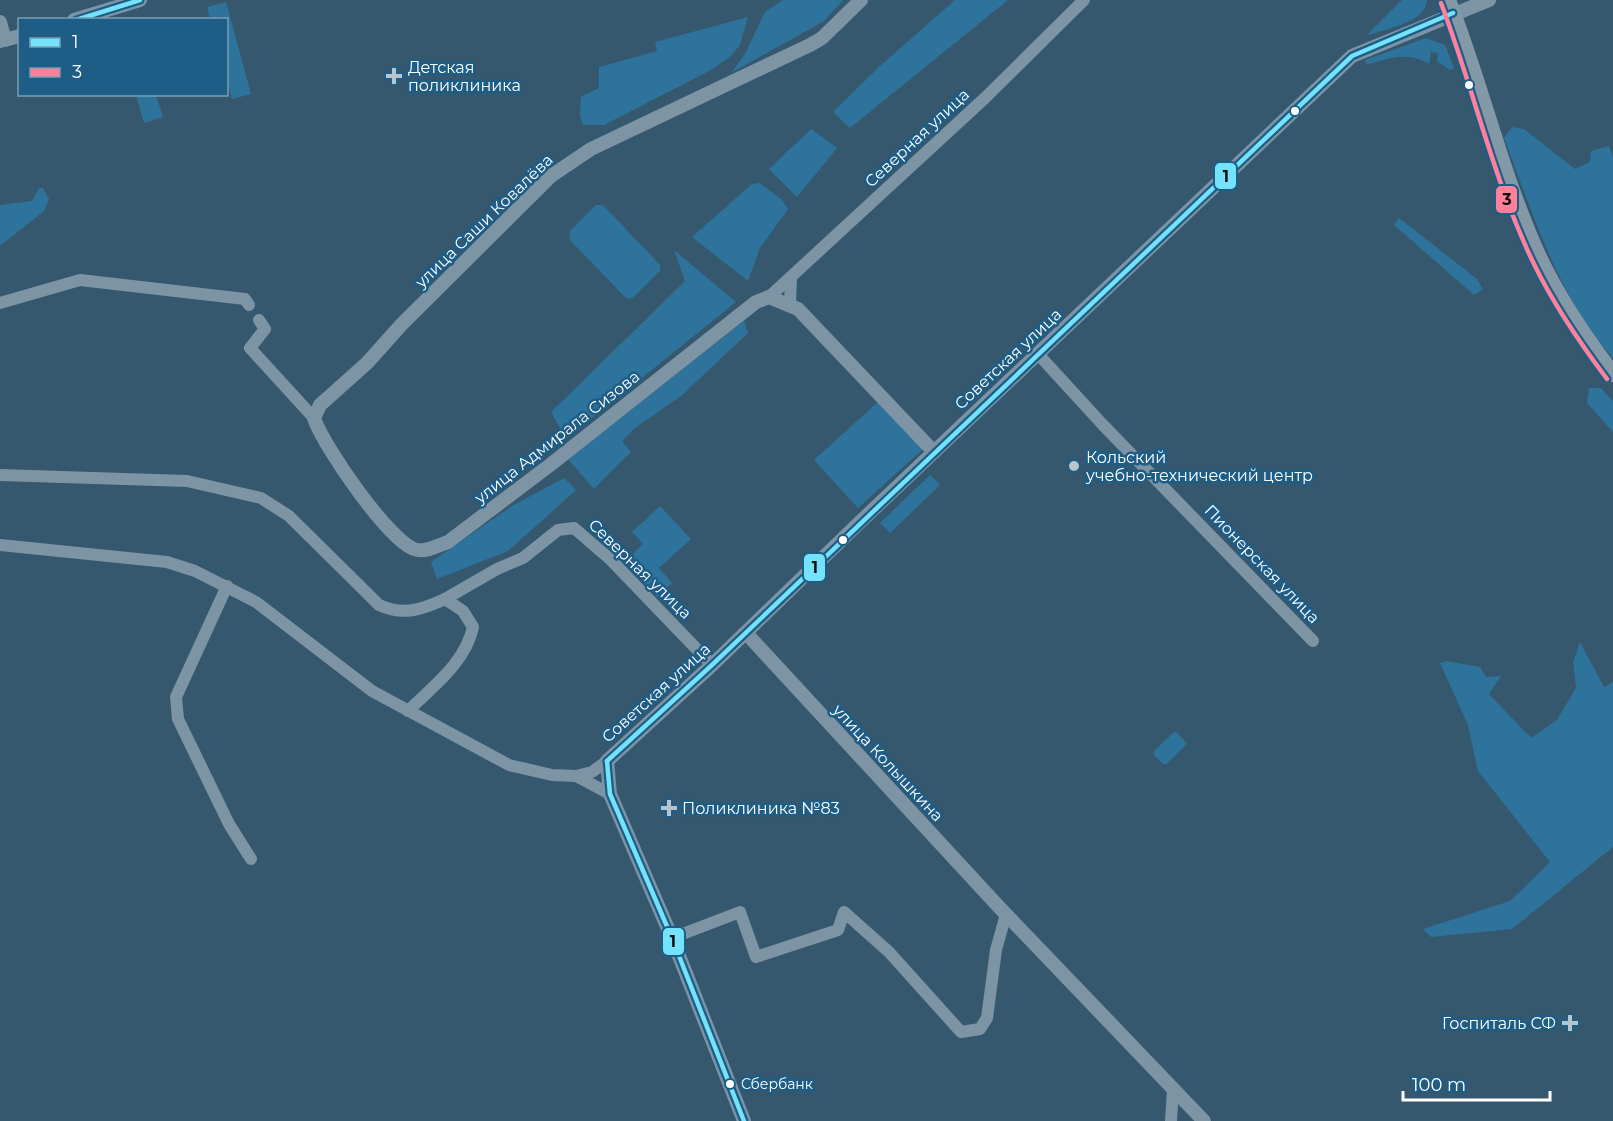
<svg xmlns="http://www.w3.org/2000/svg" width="1613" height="1121" font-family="Montserrat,sans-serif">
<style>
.green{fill:#2e739c}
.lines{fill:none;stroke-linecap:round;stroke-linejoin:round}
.minor{stroke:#7c94a4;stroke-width:12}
.tertiary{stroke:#7c94a4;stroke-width:14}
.secondary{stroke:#8399a8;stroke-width:16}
.bus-1-casing{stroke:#1d5d86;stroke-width:9}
.bus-2-casing{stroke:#1d5d86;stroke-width:9}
.bus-1{stroke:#73e2fa;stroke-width:4.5}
.bus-2{stroke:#ff8098;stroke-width:4.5}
.poi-dot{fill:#b8c5cc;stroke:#1d5d86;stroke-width:2}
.bus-dot{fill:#fff;stroke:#1d5d86;stroke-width:2}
.labels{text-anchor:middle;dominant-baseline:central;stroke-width:5;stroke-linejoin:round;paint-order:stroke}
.bus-label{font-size:14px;fill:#fff;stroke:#1d5d86;text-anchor:start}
.poi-label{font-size:16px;fill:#fff;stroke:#1d5d86;text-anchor:start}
.street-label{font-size:16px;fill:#fff;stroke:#1d5d86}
.line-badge{stroke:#1d5d86;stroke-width:2}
.pale-badge-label{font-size:16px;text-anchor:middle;font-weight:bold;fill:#111}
</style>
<rect width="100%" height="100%" fill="#35586e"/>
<g class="green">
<path d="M783 0H843L824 21 731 73 745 54 765 12Z"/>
<path d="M955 0H1008L850 128 833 112 880 66Z"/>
<path d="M1402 0H1427C1426 23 1384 29 1366 36Z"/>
<path d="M226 2 251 94 232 99 227 79 226 20 210 19 207 7Z"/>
<path d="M748 17 740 45 730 57 711 70 604 125H583L580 115 581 97 599 88V67L657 51 655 42Z"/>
<path d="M1426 38 1445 45 1454 68 1450 70 1437 61 1438 53 1431 52 1429 64C1409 51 1389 58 1367 65L1365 60Z"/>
<path d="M136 95H156L163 117 144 123Z"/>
<path d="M1512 127 1524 129 1575 169 1590 162 1591 151 1609 146 1613 157V358C1559 300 1532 211 1504 138Z"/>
<path d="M811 129 837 148 797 197 769 169Z"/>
<path d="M760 183 781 199 788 209 760 248 748 281 692 237 752 184Z"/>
<path d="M39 188H43L49 199 44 211 0 246V205L32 201Z"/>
<path d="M596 205H603L660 265V271L632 299 626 298 569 239 570 231Z"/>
<path d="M1399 218 1477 279 1483 289 1474 295 1394 225Z"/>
<path d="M674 250 736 302 566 439 551 412 685 281Z"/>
<path d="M744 321 748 333 681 396 635 428 622 441 631 452 594 489 568 459Z"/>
<path d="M1589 388H1601L1613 401V432L1587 403Z"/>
<path d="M879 401 923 449 858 508 814 460Z"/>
<path d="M930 475 940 485 890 533 880 523Z"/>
<path d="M564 478 576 490 508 551 437 579 431 562 512 506Z"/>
<path d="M660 506 691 539 659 568 672 583 657 597 625 562 643 544 632 532Z"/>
<path d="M1580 642 1604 687 1613 682V847L1512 929 1431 937 1423 929 1510 901 1550 862 1478 771 1468 725 1440 663 1447 661 1480 667 1486 677 1501 676 1489 694 1531 738 1557 720 1576 688 1573 662Z"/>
<path d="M1174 732H1177L1187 744 1167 764H1163L1154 755V751Z"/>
</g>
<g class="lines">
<g class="minor">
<path d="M769 297 986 97 1084 0"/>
<path d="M0 303 80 280 245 299 249 305"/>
<path d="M790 304 791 277"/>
<path d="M259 320 265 329 250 348 314 418"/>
<path d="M1038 354 1103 425 1313 641"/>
<path d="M0 475 187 481 261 498 289 516 379 605C403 616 421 610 445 599L463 611 473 627C466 662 432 687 408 711"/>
<path d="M0 545 167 562 195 571 256 602 372 691 509 765 552 775 576 776 592 772 607 761"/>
<path d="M227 586 176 697 178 719 229 824 251 859"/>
<path d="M445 599 497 569 523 558 558 530 574 528 611 560 712 665"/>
<path d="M576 776 610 794"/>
<path d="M672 938 740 912 756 957 838 930 844 912 889 952 961 1032 980 1029 987 1018 996 950 1006 914"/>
<path d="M1171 1121 1173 1089"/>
</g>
<g class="tertiary">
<path d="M861 0 822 38 810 45 591 149 551 176 402 324 367 363 320 405 314 418C322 444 391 545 417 550 427 552 439 545 448 542L550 465 756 302 769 297 798 309 934 452"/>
<path d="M74 20 140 0"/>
<path d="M0 22 5 40"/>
<path d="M0 41 20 36"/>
<path d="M746 633 999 907 1204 1121"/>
<path d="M744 1121 672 938 610 794 607 761 712 665 859 523 1352 56 1489 0"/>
</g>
<path class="secondary" d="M1448 0C1480 81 1499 166 1534 246 1554 292 1583 335 1613 374"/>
<defs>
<g id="bus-1">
<path d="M76 20 140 0"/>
<path d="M607 761 712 665 1352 56 1453 13"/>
<path d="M607 761 610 794 672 938 744 1121"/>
</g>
<path id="bus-2" d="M1441 3C1474 90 1494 183 1535 266 1555 307 1580 343 1607 379"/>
</defs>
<use href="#bus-1" class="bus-1-casing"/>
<use href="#bus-2" class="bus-2-casing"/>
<use href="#bus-1" class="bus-1"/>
<use href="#bus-2" class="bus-2"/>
</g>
<g class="poi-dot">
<path d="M391 67h6v6h6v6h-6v6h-6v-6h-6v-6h6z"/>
<circle cx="1074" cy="466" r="6"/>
<path d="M666 799h6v6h6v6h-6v6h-6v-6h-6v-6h6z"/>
<path d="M1567 1014h6v6h6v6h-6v6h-6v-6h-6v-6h6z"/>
</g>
<g class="bus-dot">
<circle cx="1469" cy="85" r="5"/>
<circle cx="1295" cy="111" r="5"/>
<circle cx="843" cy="540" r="5"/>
<circle cx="730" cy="1084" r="5"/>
</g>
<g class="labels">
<g class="bus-label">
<text x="741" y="1084">Сбербанк</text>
</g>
<g class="poi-label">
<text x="408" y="67">Детская<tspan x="408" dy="18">поликлиника</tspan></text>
<text x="1086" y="457">Кольский<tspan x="1086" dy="18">учебно-технический центр</tspan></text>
<text x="682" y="808">Поликлиника №83</text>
<text x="1556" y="1023" text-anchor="end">Госпиталь СФ</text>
</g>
<g class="street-label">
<text transform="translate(917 138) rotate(-43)">Северная улица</text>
<text transform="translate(484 221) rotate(-44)">улица Саши Ковалёва</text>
<text transform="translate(1008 359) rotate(-43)">Советская улица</text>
<text transform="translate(557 437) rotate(-38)">улица Адмирала Сизова</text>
<text transform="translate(1262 564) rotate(46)">Пионерская улица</text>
<text transform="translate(640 569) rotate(44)">Северная улица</text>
<text transform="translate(656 693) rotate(-42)">Советская улица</text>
<text transform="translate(888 763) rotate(47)">улица Колышкина</text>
</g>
</g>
<g class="line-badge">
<rect x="1214" y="162" width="23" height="28" rx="6" fill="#73e2fa"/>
<rect x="1495" y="185" width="23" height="29" rx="6" fill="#ff8098"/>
<rect x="803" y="553" width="23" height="29" rx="6" fill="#73e2fa"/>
<rect x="662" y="927" width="23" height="29" rx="6" fill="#73e2fa"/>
</g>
<g class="pale-badge-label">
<text x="1226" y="182">1</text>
<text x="1507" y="205">3</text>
<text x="815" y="573">1</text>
<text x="673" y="947">1</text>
</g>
<rect x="18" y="18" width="210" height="78" fill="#1d5d86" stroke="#779eb6" stroke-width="1.5"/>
<rect x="30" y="38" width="30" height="9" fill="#73e2fa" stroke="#779eb6" stroke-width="1.5"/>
<text x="72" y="48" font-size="18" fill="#ffffff">1</text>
<rect x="30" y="68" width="30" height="9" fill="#ff8098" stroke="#779eb6" stroke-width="1.5"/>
<text x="72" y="78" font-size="18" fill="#ffffff">3</text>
<path d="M1403 1091v9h147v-9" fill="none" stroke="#ffffff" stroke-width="3"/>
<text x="1412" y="1091" font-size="18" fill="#ffffff" stroke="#1d5d86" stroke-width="4.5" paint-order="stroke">100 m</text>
</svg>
